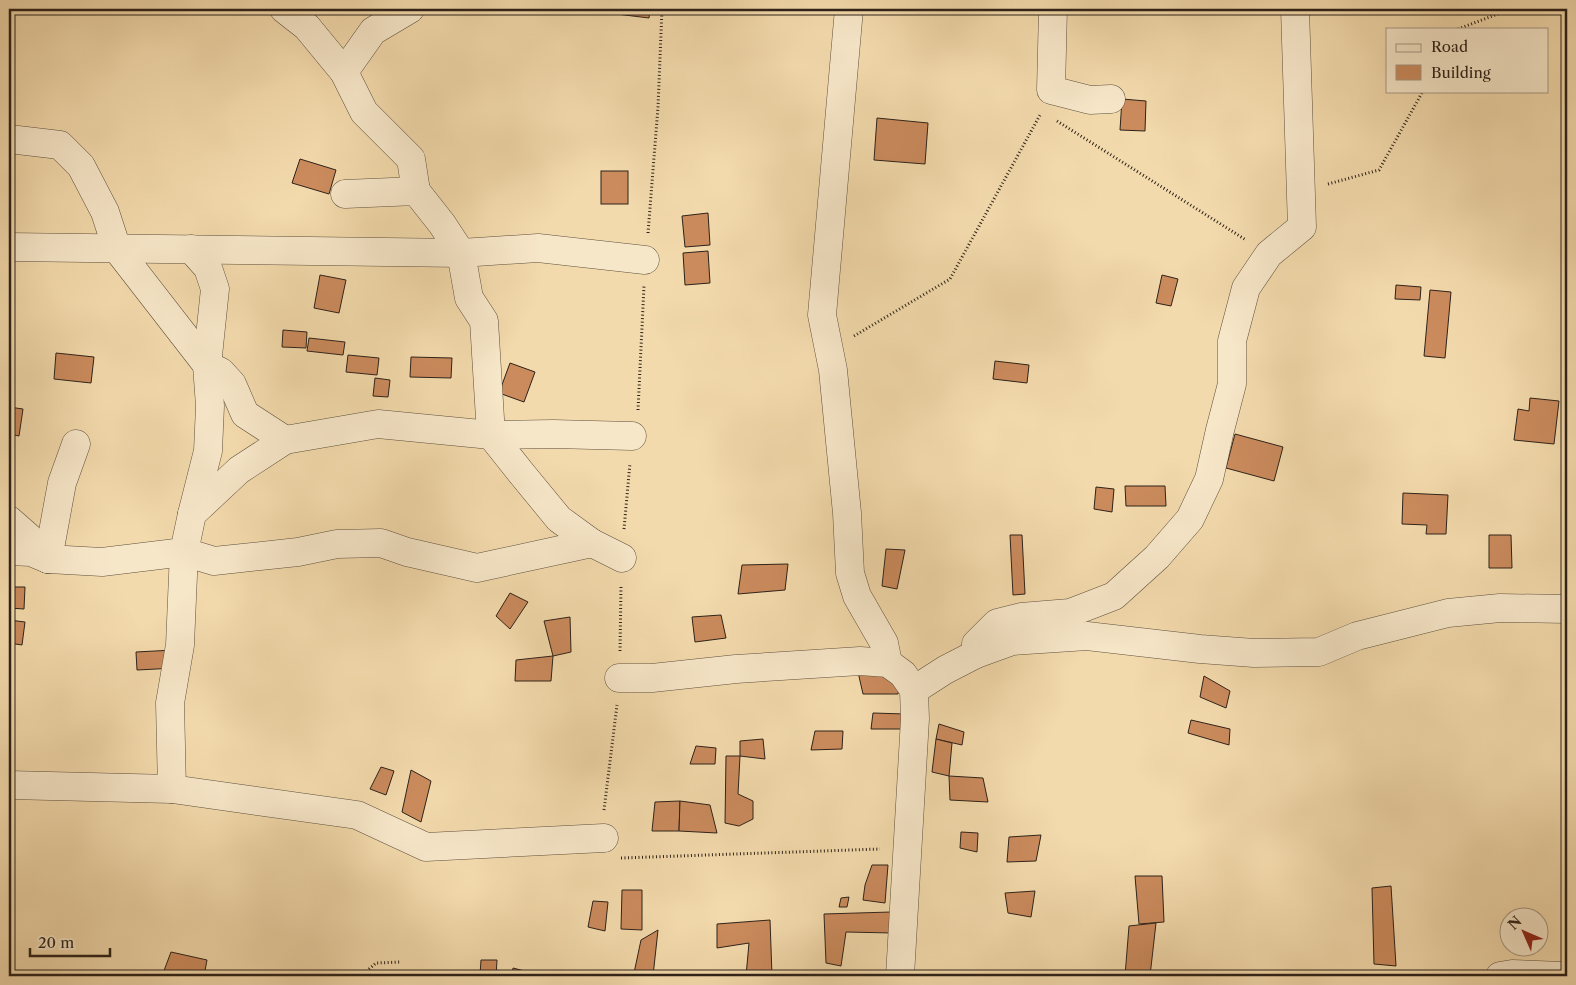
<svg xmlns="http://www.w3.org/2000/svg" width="1576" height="985" font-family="'Libre Caslon Text',serif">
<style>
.building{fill:#cb8b5d;stroke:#2d2219}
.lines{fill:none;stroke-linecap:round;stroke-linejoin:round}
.minor-casing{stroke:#5e503e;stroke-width:29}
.path{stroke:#2d2219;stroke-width:3;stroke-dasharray:1 2.5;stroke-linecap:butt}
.minor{stroke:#f7e7c9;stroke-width:28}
</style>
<rect width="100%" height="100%" fill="#f3daac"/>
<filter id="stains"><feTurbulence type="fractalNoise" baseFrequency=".004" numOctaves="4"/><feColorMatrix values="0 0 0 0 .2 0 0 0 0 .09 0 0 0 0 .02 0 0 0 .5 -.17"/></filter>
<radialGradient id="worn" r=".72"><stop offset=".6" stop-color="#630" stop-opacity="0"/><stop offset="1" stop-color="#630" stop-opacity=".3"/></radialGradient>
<g class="building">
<path d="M592 9H650L649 18 592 11Z"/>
<path d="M1122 99 1146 101 1145 131 1120 130Z"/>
<path d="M877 118 928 123 925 164 874 160Z"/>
<path d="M300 159 336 170 329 194 292 183Z"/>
<rect x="601" y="171" width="27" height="33"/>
<path d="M708 213 710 245 685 247 682 216Z"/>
<path d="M708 251 710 283 685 285 683 253Z"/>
<path d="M320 275 346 280 339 313 314 308Z"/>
<path d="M1162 275 1178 279 1171 306 1156 303Z"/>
<path d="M1396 285 1421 287 1420 300 1395 299Z"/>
<path d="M1430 290 1451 292 1445 358 1424 356Z"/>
<path d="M283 330 307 332 306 348 282 347Z"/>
<path d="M309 338 345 342 343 355 307 351Z"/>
<path d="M56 353 94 357 91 383 54 379Z"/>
<path d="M348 355 379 358 377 375 346 372Z"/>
<path d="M411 357 452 358 451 378 410 377Z"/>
<path d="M995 361 1029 365 1027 383 993 379Z"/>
<path d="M510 363 535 372 524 402 499 393Z"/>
<path d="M375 378 390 380 388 397 373 396Z"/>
<path d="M1530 398 1559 401 1554 444 1514 440 1518 409 1529 411Z"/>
<path d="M9 407 23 409 19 436 9 434Z"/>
<path d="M1235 434 1283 447 1274 481 1226 468Z"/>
<path d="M1125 486H1165L1166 506H1126Z"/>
<path d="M1096 487 1114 489 1112 512 1094 509Z"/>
<path d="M1403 493 1448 495 1446 534H1426L1427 525 1402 524Z"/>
<path d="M1010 535H1022L1025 594 1013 595Z"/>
<path d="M1489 535H1511L1512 568H1489Z"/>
<path d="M886 549 905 550 897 589 882 586Z"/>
<path d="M788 564 785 590 738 594 742 565Z"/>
<path d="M9 587H25L24 609 9 608Z"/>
<path d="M510 593 528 602 510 629 496 616Z"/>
<path d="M721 615 726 638 695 642 692 617Z"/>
<path d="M570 617 571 652 553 656 544 621Z"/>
<path d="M9 620 25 622 22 645 9 643Z"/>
<path d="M174 650 176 668 137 670 136 652Z"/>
<path d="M553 656 551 681H515L516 660Z"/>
<path d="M858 672 901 675 898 694H863Z"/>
<path d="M1204 676 1230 691 1226 708 1200 697Z"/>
<path d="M873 713 905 714V729H871Z"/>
<path d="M1191 720 1230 729 1229 745 1188 733Z"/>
<path d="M939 724 964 732 962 745 936 739Z"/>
<path d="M815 731H843L842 749 811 750Z"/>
<path d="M763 739 765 759 740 756V741Z"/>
<path d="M936 739 952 743 949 776 932 772Z"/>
<path d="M696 746 716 748 715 764H690Z"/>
<path d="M726 756H740L738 794 753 801V819L739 826 725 823Z"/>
<path d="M381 767 394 771 386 795 370 789Z"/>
<path d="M411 770 431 781 421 822 402 812Z"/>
<path d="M949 776 983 778 988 802 950 800Z"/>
<path d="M680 801 679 831H652L655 802Z"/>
<path d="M680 801 710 805 717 833 679 831Z"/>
<path d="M961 832 978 833 977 852 960 848Z"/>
<path d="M1041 835 1036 861 1007 862 1009 837Z"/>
<path d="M872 865H888L885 903 863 900 865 885Z"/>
<path d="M1135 876H1162L1164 922 1139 924Z"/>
<path d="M1391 886 1396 966 1374 964 1372 888Z"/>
<path d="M622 890H642V930L621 929Z"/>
<path d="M1035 891 1031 917 1008 913 1005 893Z"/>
<path d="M849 897 847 907H839L841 898Z"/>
<path d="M593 901 608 902 605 931 588 927Z"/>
<path d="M891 912 892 933 846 932 841 966 826 963 824 914Z"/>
<path d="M770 920 772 976H746L749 943 717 948V924Z"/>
<path d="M1156 923 1150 976H1125L1129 926Z"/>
<path d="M658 930 653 976 634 973 641 940Z"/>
<path d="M171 952 207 960 204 976H162Z"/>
<path d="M481 960H497L496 976 480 975Z"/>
<path d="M513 968 540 975V976H512Z"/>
</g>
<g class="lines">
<defs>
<g id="minor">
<path d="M284 9 307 27 344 72 364 112 411 159 416 191"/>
<path d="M849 9 822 315 833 370 847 513 850 573 857 596 884 643 888 663"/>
<path d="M1053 9 1051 90 1090 100 1111 99"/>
<path d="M344 72 373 31 410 9"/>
<path d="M9 139 60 145 81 166 105 212 117 249 207 365 221 372 232 384 245 414 285 440"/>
<path d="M345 194 416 191 442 224 461 253 469 298 484 321 491 435 522 474 559 519 592 543"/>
<path d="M9 247 461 253 538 248 645 260"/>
<path d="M191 249 208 268 215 289 207 365 210 406 208 451 192 514"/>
<path d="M9 520 34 542 48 559"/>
<path d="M9 551 31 552 48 559 102 562 184 552 214 561 298 552 337 544 381 543 407 552 477 568 592 543 622 558"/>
<path d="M48 559 62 483 76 444"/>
<path d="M976 654V644L997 623 1021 617 1070 613 1114 596 1157 557 1190 519 1209 479 1220 430 1232 384V341L1246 288 1269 254 1302 227 1295 9"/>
<path d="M619 678H652L736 669 860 661 888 663 903 674 914 690 915 719 900 976"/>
<path d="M914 690 945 670 976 654 1012 641 1087 636 1200 649 1254 653 1319 652 1357 636 1448 613 1500 608 1567 609"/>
<path d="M9 785 172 789 357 815 426 847 604 838"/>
<path d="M172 789 170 703 180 645 184 552 192 514 239 470 285 440 378 424 491 435 553 434 632 436"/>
<path d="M1500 976 1512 974 1563 976"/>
</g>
</defs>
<use href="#minor" class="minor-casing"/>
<g class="path">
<path d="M1458 29 1511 9"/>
<path d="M1057 121 1246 240"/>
<path d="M1328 184 1379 170 1423 91"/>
<path d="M648 233 658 107 662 9"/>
<path d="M854 336 950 279 1040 115"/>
<path d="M638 410 644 286"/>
<path d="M624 529 630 463"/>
<path d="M620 651 621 585"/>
<path d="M604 810 617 705"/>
<path d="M621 858 880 849"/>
<path d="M361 976 376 963 401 962"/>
</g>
<use href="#minor" class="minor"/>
</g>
<rect width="1576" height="985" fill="none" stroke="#f3daac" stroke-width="30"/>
<rect x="10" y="10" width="1556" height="965" fill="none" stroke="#2d2219" stroke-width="2.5"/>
<rect x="15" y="15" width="1546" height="955" fill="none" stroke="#2d2219"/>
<rect x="1386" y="28" width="162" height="65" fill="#f7e7c9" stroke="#a69883"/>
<rect x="1396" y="44" width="25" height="8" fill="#f7e7c9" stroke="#a69883"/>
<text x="1431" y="52" font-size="15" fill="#2d2219">Road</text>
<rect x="1396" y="65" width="25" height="15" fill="#cb8b5d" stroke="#a69883"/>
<text x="1431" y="78" font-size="15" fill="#2d2219">Building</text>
<g transform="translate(1524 932) rotate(315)"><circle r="24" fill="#f7e7c9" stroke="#a69883"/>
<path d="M0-4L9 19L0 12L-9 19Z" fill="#8f2418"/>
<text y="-8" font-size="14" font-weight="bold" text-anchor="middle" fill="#2d2219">N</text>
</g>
<path d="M30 948v8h80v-8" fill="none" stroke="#2d2219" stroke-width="2.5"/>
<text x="38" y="948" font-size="15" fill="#2d2219" stroke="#f7e7c9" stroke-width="4" paint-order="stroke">20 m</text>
<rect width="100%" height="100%" filter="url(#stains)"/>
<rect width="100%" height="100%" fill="url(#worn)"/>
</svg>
